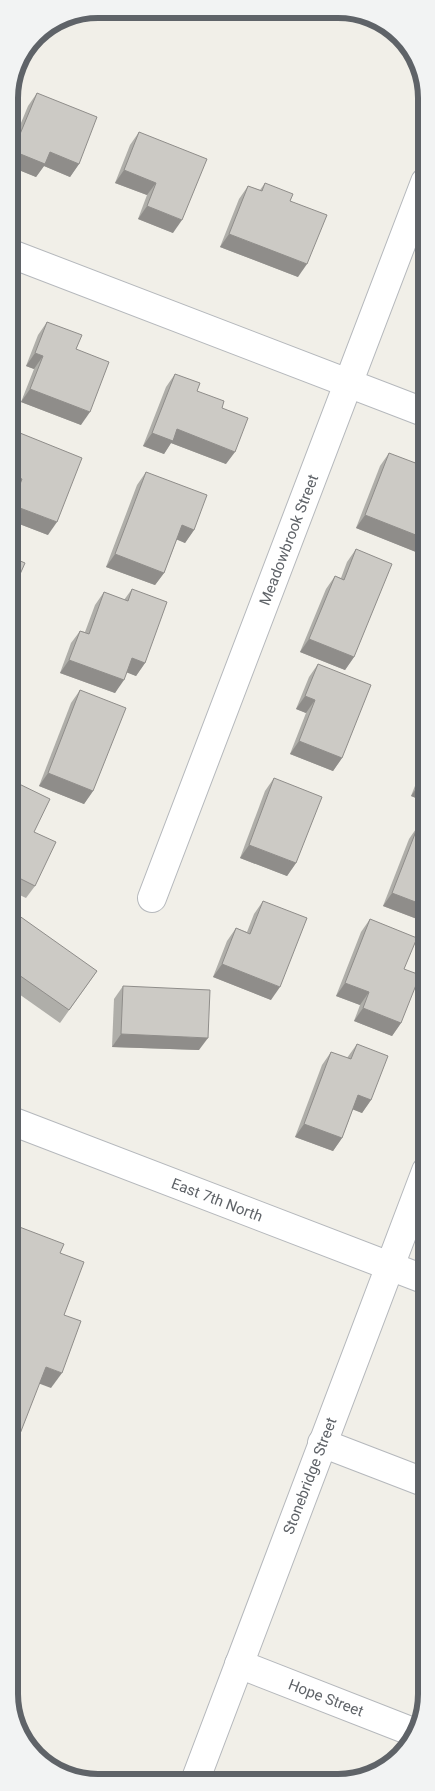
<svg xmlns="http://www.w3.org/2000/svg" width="435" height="1791" font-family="Roboto,sans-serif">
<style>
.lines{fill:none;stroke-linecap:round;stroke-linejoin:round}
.minor-casing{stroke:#b5b8bc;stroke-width:30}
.minor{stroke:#fff;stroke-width:28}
.wall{fill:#afaea9}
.shaded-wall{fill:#8f8d8a}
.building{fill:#cccac5;stroke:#8f8d8a}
.labels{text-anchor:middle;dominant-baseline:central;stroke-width:4.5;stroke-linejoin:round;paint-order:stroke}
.street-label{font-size:15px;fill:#5f6368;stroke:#fff}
.rim{fill:none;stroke:#5f6368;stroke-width:6}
</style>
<rect width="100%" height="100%" fill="#f1efe8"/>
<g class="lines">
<defs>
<g id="minor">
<path d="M9 253 426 413"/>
<path d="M152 898 425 182"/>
<path d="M9 1120 426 1280"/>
<path d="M322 1443 426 1483"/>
<path d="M239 1664 413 1732"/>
<path d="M195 1781 426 1171"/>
</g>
</defs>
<use href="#minor" class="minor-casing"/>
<use href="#minor" class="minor"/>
</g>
<g class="wall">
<path d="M37 93 79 164 70 177 44 166 36 177 9 166V152L28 106Z"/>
<path d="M139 132 173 233 138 219 147 195 115 183 130 145Z"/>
<path d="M265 183 290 201 298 277 220 247 239 199 248 186 260 190Z"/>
<path d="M47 322 76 349 81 425 21 402 34 369 26 366 38 335Z"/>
<path d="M175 374 197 391 222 408 226 464 171 443 164 454 143 446 166 387Z"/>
<path d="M20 433 48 535 9 520V501L13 492 9 490V451L11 446Z"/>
<path d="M389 453 426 477V556L356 528 380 466Z"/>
<path d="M146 472 194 530 185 543 177 539 164 573 155 585 106 567 137 485Z"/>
<path d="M356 549 354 657 345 670 300 652 326 589 335 576 341 578 347 562Z"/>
<path d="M132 589 145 663 136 676 127 672 115 693 60 673 71 643 80 631 85 632 95 605 104 592 124 600Z"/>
<path d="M318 664 342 758 333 771 290 754 306 713 296 709 309 677Z"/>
<path d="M80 690 93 791 84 804 39 786 71 703Z"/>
<path d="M426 758V802L411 796Z"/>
<path d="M274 778 296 863 287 876 240 858 265 791Z"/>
<path d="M13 781 34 832 35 886 26 898 9 890V786Z"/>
<path d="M418 826 426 829V920L425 922 383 906 409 839Z"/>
<path d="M263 901 271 1000 213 977 227 941 236 928 247 932 254 914Z"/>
<path d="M370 919 404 969 401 1023 392 1036 354 1021 360 1005 336 996 361 932Z"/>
<path d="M9 927 97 971 60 1023 9 987Z"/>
<path d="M123 986 199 1050 112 1047 114 999Z"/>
<path d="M357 1044 371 1100 362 1113 353 1109 342 1138 333 1151 295 1137 322 1065 331 1052 347 1058Z"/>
</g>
<g class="shaded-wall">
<path d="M13 151 50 152 79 164 70 177 44 166 36 177 9 166V157Z"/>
<path d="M124 170 156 183 147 195 115 183Z"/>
<path d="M147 206 182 220 173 233 138 219Z"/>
<path d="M229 234 307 264 298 277 220 247Z"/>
<path d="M35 353 43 356 34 369 26 366Z"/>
<path d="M30 389 90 412 81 425 21 402Z"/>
<path d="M177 429 235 452 226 464 171 443 164 454 143 446 152 433Z"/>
<path d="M9 474 22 479 13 492 9 490Z"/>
<path d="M12 505 57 522 48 535 9 520V508Z"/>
<path d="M365 515 426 539V556L356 528Z"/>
<path d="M182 525 194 530 185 543 173 538Z"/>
<path d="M115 554 164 573 155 585 106 567Z"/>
<path d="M309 639 354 657 345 670 300 652Z"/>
<path d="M132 658 145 663 136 676 123 671Z"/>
<path d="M69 660 124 680 115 693 60 673Z"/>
<path d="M305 696 315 700 306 713 296 709Z"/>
<path d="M299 741 342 758 333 771 290 754Z"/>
<path d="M48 773 93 791 84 804 39 786Z"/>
<path d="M420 783 426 785V802L411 796Z"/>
<path d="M249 845 296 863 287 876 240 858Z"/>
<path d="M392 893 426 906V920L425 922 383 906Z"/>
<path d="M222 964 280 987 271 1000 213 977Z"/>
<path d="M345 983 369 992 360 1005 336 996Z"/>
<path d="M363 1008 401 1023 392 1036 354 1021Z"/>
<path d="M121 1034 208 1038 199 1050 112 1047Z"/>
<path d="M358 1095 371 1100 362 1113 349 1108Z"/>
<path d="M304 1124 342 1138 333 1151 295 1137Z"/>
<path d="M46 1367 62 1373 51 1388 35 1382Z"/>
</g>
<g class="building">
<path d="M37 93 97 117 79 164 50 152 45 164 13 151Z"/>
<path d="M139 132 207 159 182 220 147 206 156 183 124 170Z"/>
<path d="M265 183 293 194 290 201 327 215 307 264 229 234 248 186 262 191Z"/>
<path d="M47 322 82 335 76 349 109 362 90 412 30 389 43 356 35 353Z"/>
<path d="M175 374 200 383 197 391 224 401 222 408 248 418 235 452 177 429 173 441 152 433Z"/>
<path d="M20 433 82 458 57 522 12 505 22 479 9 474V461Z"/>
<path d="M389 453 426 467V470L423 476 426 477V539L365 515Z"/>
<path d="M146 472 207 495 194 530 182 525 164 573 115 554Z"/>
<path d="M356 549 392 564 354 657 309 639 335 576 344 580Z"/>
<path d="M9 556 25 563 9 599Z"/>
<path d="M132 589 167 602 145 663 132 658 124 680 69 660 80 631 89 634 104 592 128 601Z"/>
<path d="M318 664 371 685 342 758 299 741 315 700 305 696Z"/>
<path d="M80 690 126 708 93 791 48 773Z"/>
<path d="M426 768V785L420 783Z"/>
<path d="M274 778 322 797 296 863 249 845Z"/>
<path d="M13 781 50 799 34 832 56 842 35 886 9 873V789Z"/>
<path d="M418 826 426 829V906L392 893Z"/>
<path d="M263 901 307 918 280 987 222 964 236 928 250 934Z"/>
<path d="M18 915 97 971 69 1010 9 968V927Z"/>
<path d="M370 919 417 938 404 969 420 975 401 1023 363 1008 369 992 345 983Z"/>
<path d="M123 986 210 990 208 1038 121 1034Z"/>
<path d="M357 1044 388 1056 371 1100 358 1095 342 1138 304 1124 331 1052 351 1059Z"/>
<path d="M9 1223 64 1244 60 1253 84 1262 64 1315 81 1321 62 1373 46 1367 9 1462Z"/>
</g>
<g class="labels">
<g class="street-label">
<text transform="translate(289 540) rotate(-69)">Meadowbrook Street</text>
<text transform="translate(217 1200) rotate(21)">East 7th North</text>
<text transform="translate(310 1476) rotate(-69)">Stonebridge Street</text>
<text transform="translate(326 1698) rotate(21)">Hope Street</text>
</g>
</g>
<path d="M0 0H435V1791H0ZM98 18H338A80 80 0 0 1 418 98V1694A80 80 0 0 1 338 1774H98A80 80 0 0 1 18 1694V98A80 80 0 0 1 98 18Z" fill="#f2f3f3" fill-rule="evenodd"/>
<path class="rim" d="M98 18H338A80 80 0 0 1 418 98V1694A80 80 0 0 1 338 1774H98A80 80 0 0 1 18 1694V98A80 80 0 0 1 98 18Z"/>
</svg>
